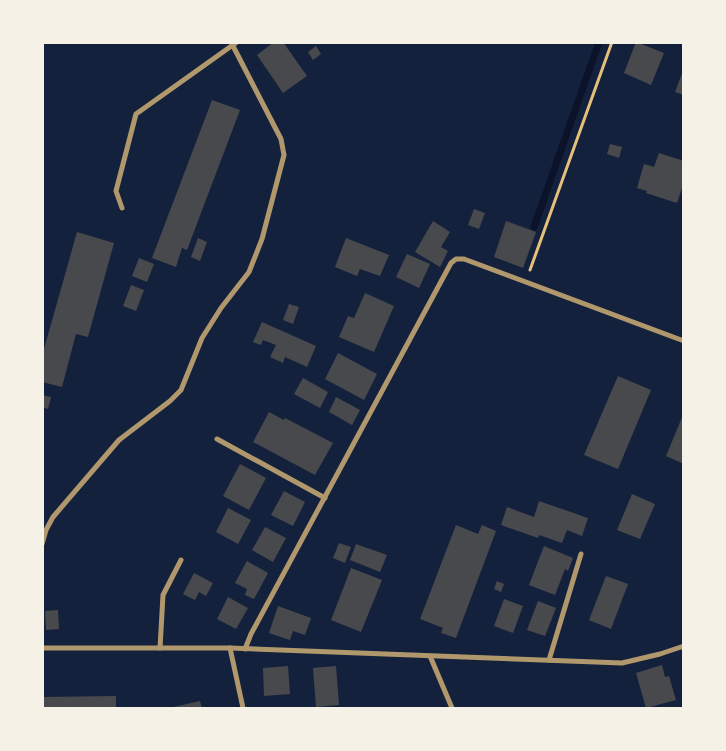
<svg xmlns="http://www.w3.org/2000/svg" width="726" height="751" font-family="'Work Sans',sans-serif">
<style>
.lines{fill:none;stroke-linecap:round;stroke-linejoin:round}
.stream{stroke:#0b132b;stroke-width:7}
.building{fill:#48494c}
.path{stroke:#e5c07b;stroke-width:3}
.minor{stroke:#b1986c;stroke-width:5}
</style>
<rect width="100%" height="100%" fill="#14213d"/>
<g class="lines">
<path class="stream" d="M534 227 599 42"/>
</g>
<g class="building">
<path d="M274 42H283L307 76 283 93 257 55Z"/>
<path d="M636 42 664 53 651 85 624 73Z"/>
<path d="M316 46 321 54 313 60 308 52Z"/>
<path d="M683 71H684V95L675 92Z"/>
<path d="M212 100 240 110 187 250 182 248 176 267 152 258Z"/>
<path d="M610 144 622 147 619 158 607 154Z"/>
<path d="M659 153 684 161V188H682L677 203 646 193 647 191 637 188 644 164 654 167Z"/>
<path d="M474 209 485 213 479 229 468 225Z"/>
<path d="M433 221 450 232 441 247 448 251 440 267 415 252Z"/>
<path d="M506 221 536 232 523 268 494 257Z"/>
<path d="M77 232 114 243 88 337 76 334 62 387 42 382V356Z"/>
<path d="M198 238 207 242 200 261 191 257Z"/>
<path d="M346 238 389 255 380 276 360 269 357 276 335 267Z"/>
<path d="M407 254 430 264 419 288 396 277Z"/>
<path d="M139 258 154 264 147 282 132 276Z"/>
<path d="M131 285 144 290 136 311 123 306Z"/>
<path d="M365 293 394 306 374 352 339 337 348 316 354 318Z"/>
<path d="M289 304 299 307 293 324 283 320Z"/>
<path d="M262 322 316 346 307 367 285 357 283 363 270 357 276 345 263 340 261 345 253 342Z"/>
<path d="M338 353 377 374 364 400 325 379Z"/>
<path d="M618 376 651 390 618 469 584 455Z"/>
<path d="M303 378 328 392 320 408 294 394Z"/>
<path d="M42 395 51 397 48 409 42 407Z"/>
<path d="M336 397 360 410 352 425 329 412Z"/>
<path d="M269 412 284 420 285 418 333 443 315 475 253 442Z"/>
<path d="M683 415H684V464L666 456Z"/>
<path d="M240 464 266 478 249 510 223 496Z"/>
<path d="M284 491 305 502 293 526 271 515Z"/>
<path d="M632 494 655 504 640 539 617 530Z"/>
<path d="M539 501 588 518 582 536 567 530 562 543 539 535 538 538 501 525 507 507 534 517Z"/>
<path d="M228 508 251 520 238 544 216 532Z"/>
<path d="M456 525 478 534 482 525 496 531 456 638 441 633 443 628 420 619Z"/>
<path d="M265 527 286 538 273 562 252 550Z"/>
<path d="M339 543 351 547 345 563 333 558Z"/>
<path d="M356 544 387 555 380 572 350 560Z"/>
<path d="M544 546 573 558 568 571 565 569 555 595 529 585Z"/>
<path d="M247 561 268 573 254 599 245 595 247 589 235 583Z"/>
<path d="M351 568 382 580 361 632 331 620Z"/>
<path d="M194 573 213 583 206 596 199 592 195 600 183 594Z"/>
<path d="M606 576 628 584 611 629 589 620Z"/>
<path d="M497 581 504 584 501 592 494 589Z"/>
<path d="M228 597 248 608 236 629 217 619Z"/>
<path d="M504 599 523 606 513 633 494 626Z"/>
<path d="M538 601 556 608 545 636 527 630Z"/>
<path d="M278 606 311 618 305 635 293 631 290 640 269 633Z"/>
<path d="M58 610 59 629 46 630 45 611Z"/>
<path d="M662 665 665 677 669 676 676 700 646 708 636 673Z"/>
<path d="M288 666 290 694 264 696 263 668Z"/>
<path d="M336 666 339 705 316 707 313 668Z"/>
<path d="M116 696V708H42V697Z"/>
<path d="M200 701 202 708H169Z"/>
</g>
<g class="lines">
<path class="path" d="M530 270 612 42"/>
<g class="minor">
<path d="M122 208 116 191 136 114 237 42"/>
<path d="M217 439 325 498"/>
<path d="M42 544 46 530 53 517 119 440 170 401 181 390 202 338 221 308 249 272 262 239 284 155 281 139 233 46"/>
<path d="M42 648H230L622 663 660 654 684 646"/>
<path d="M160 648 163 595 181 560"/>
<path d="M230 648 243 708"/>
<path d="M245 649 251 634 451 263 456 259H464L684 341"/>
<path d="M430 656 452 708"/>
<path d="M549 660 581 554"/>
</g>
</g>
<rect width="726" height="751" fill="none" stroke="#f6f1e7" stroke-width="88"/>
</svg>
